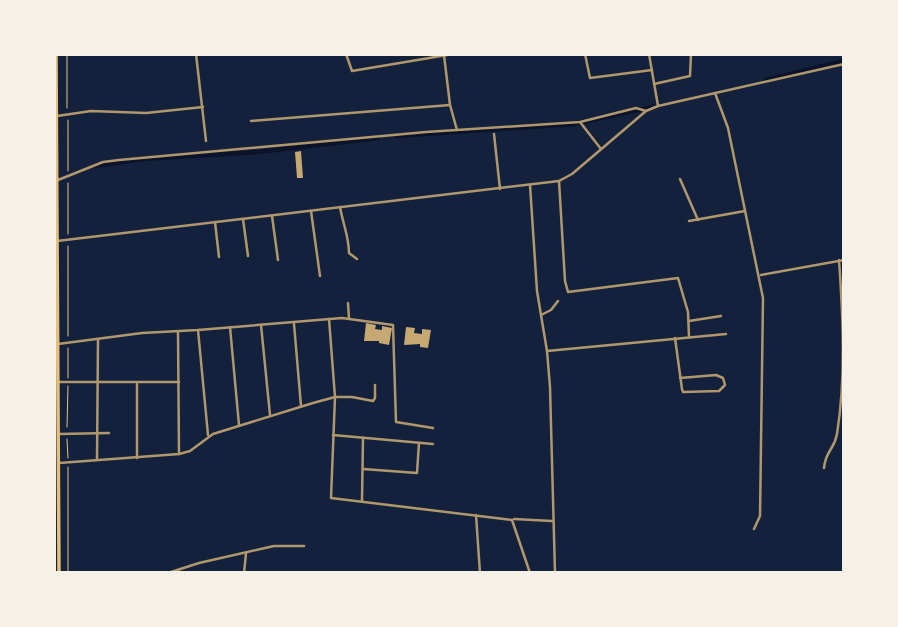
<svg xmlns="http://www.w3.org/2000/svg" width="898" height="627" font-family="'PT Sans',sans-serif">
<style>
.lines{fill:none;stroke-linecap:round;stroke-linejoin:round}
.canal{stroke:#0b132b;stroke-width:4.5}
.building{fill:#c6a872}
.path{stroke:#e5c07b;stroke-width:1}
.minor{stroke:#b1986c;stroke-width:2.5}
.primary{stroke:#e5c07b;stroke-width:3.5}
</style>
<rect width="100%" height="100%" fill="#14213d"/>
<g class="lines">
<g class="canal">
<path d="M766 80 844 61"/>
<path d="M397 136 574 124 656 106"/>
<path d="M95 166 143 159 259 152 378 138"/>
</g>
</g>
<g class="building">
<path d="M301 151 303 178H297L295 152Z"/>
<path d="M366 323 376 325 375 329 382 330V326L392 328 389 345 379 343V341H364Z"/>
<path d="M406 327 415 328 414 333 422 334V329L431 330 428 348 420 347V344L404 345Z"/>
</g>
<g class="lines">
<g class="path">
<path d="M67 54V108"/>
<path d="M68 120V171"/>
<path d="M68 183V234"/>
<path d="M68 246V336"/>
<path d="M68 378V348"/>
<path d="M67 427 68 386"/>
<path d="M67 439 68 458"/>
<path d="M68 467V573"/>
</g>
<g class="minor">
<path d="M196 54 206 141"/>
<path d="M268 54H276"/>
<path d="M346 54 352 71 453 54"/>
<path d="M585 54 590 78 652 70"/>
<path d="M649 54 658 106"/>
<path d="M444 55 450 105 457 130"/>
<path d="M654 84 690 76 691 54"/>
<path d="M715 93 728 128 763 298 760 516 754 529"/>
<path d="M57 116 91 111 146 113 203 107"/>
<path d="M251 121 450 105"/>
<path d="M580 122 601 149"/>
<path d="M494 134 500 189"/>
<path d="M680 179 698 220"/>
<path d="M58 180 103 162 119 160 426 132 580 122 636 108 646 111"/>
<path d="M559 181 565 281 568 292 678 278 688 312 689 337"/>
<path d="M530 185 537 291 547 351 550 387 555 573"/>
<path d="M340 207C343 224 349 237 349 253L357 259"/>
<path d="M311 211 320 276"/>
<path d="M272 216 278 260"/>
<path d="M243 219 248 256"/>
<path d="M689 221 745 211"/>
<path d="M215 222 219 257"/>
<path d="M57 241 559 181 572 174 646 111 658 106 844 64"/>
<path d="M761 275 844 260"/>
<path d="M348 303 349 318"/>
<path d="M541 315 551 310 558 301"/>
<path d="M329 319 335 397 331 498 512 520 530 573"/>
<path d="M689 321 721 316"/>
<path d="M294 324 301 406"/>
<path d="M261 325 270 415"/>
<path d="M230 327 239 425"/>
<path d="M198 330 208 435"/>
<path d="M178 332 179 454"/>
<path d="M675 338 682 389 683 392 719 391 725 385 723 378 716 375 680 378"/>
<path d="M58 344 142 333 198 330 342 318 393 325 396 422 433 428"/>
<path d="M547 351 726 334"/>
<path d="M58 382H179"/>
<path d="M60 434 109 433"/>
<path d="M333 435 433 444"/>
<path d="M137 458V384"/>
<path d="M97 459 98 340"/>
<path d="M59 463 179 454 190 451 213 434 313 403 335 397H352L373 401 375 398V385"/>
<path d="M824 468C826 449 834 451 837 434 846 378 843 317 839 260"/>
<path d="M363 469 417 473 419 443"/>
<path d="M362 501 363 438"/>
<path d="M476 515 480 573"/>
<path d="M514 519 552 521"/>
<path d="M168 573 199 563 274 546H304"/>
<path d="M244 573 246 553"/>
</g>
<path class="primary" d="M56 54 59 573"/>
</g>
<rect width="898" height="627" fill="none" stroke="#f6f1e7" stroke-width="112"/>
</svg>
